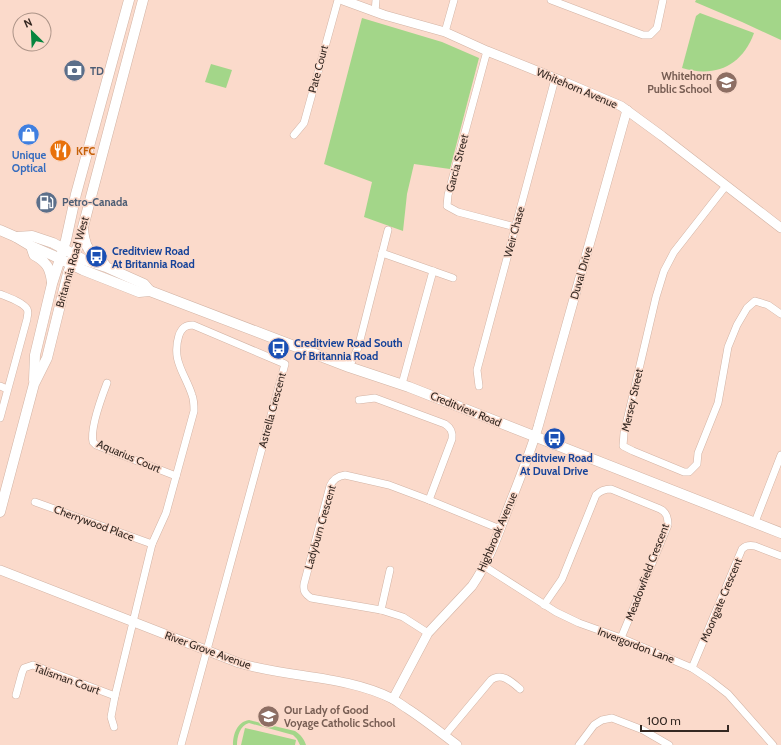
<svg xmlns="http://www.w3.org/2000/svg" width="781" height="745" font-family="Cabin,sans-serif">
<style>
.green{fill:#a3d689}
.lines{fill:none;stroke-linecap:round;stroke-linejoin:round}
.minor-casing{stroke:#d2b3a4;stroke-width:8}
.tertiary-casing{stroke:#d2b3a4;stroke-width:10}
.secondary-casing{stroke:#d2b3a4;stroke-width:11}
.minor{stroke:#fff;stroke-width:7}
.tertiary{stroke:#fff;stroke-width:9}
.secondary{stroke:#fff;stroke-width:10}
.labels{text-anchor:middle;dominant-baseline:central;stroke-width:3;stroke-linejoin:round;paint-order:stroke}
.street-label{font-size:11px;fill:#342822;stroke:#fbdacb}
.service-label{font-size:11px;font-weight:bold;fill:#4e5e75;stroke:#fbdacb;text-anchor:start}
.education-label{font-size:11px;font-weight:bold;fill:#785e54;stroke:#fbdacb;text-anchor:end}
.food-label{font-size:11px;font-weight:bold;fill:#c56008;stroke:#fbdacb;text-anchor:start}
.shop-label{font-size:11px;font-weight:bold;fill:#366cbe;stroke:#fbdacb}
.transit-label{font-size:11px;font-weight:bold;fill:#164399;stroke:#fbdacb;text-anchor:start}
</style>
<rect width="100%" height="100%" fill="#fbdacb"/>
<g class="green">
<path d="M696 0H781V40L742 22 695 2Z"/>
<path d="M700 13 754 33C742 66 715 78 682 68L696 16Z"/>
<path d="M362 18 442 42 479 58 450 169 414 164 407 194 403 231 364 217 372 182 324 164Z"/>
<path d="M211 64 232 70 226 88 205 82Z"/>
<path d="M249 720 295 731C301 735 304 739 306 745H300L297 739 293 735 249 723C240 725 237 737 237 745H233C233 734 237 722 249 720Z"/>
<path d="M245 728 296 740 295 745H241Z"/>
</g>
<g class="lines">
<defs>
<g id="minor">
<path d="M551 0 643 35H650L657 28 663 0"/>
<path d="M375 12 376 0"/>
<path d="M445 32 454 0"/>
<path d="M487 51 448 195 447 206 458 212 515 227"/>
<path d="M294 135 304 123 338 0"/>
<path d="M726 186 721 192 674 252 664 271 656 297 624 433 623 446 633 451 684 472H689L697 464 698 453 718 403 728 347 737 325 747 308 755 301 768 305 781 314"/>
<path d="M382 253 453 278"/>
<path d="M0 294C7 297 23 302 27 309 29 312 27 316 27 319L0 418"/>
<path d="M349 367 358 348 388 230"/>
<path d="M107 383C102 396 90 429 93 442L96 445 176 476"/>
<path d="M402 384 433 271"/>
<path d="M0 386 7 389"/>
<path d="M479 386 477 370 555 79"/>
<path d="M359 400 375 398 445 424C451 428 453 432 452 439L429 500"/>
<path d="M35 502 152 544"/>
<path d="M755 522 781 455"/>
<path d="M484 566 556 612 579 623 621 638 692 668 710 680 728 694 773 745"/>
<path d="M544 605 562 579 596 495C601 490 605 489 611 489L660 509C667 512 668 518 668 525L621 638"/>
<path d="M381 610 390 570"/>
<path d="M428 633 403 617 381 610 311 598C305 594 303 591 304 584L330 486C333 479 338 476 345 475L389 485 429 500 500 529"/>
<path d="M692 668 742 549C746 545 750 545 755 546L781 556"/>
<path d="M16 695 22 673 24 668 33 665 115 696"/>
<path d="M114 727 111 717 115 696 152 544 166 513 194 411C194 405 194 400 192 395 185 373 171 361 179 335 182 328 185 325 193 325L285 364 181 745"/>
<path d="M445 735 491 680C502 672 512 682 520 689"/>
<path d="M579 745 594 725 602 720 612 718 643 730 669 745"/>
</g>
<g id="tertiary">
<path d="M343 0 384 15 445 32 487 51 567 83 621 106 662 136 781 228"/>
<path d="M0 570 239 663C289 678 345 675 393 699 398 702 403 706 408 709 425 720 441 733 457 745"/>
<path d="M393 699 428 633 472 586C488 563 497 537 507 511 518 483 529 456 538 427L627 110"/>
</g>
<g id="secondary">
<path d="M0 230 16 237 31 246 52 255 83 270 139 292 150 291 349 367 409 387 781 533"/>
<path d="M83 230C84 239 86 249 93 254 100 260 100 257 105 265"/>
<path d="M16 237 32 236 53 243 84 260 106 267 144 284 150 291"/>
<path d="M31 246 34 255C47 262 50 268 52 282"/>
<path d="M34 380 35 355 52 284 66 240 76 194 129 0"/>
<path d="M0 512 34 384 47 358 68 273 78 246 143 0"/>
</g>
</defs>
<use href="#minor" class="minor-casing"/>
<use href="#tertiary" class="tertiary-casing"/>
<use href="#secondary" class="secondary-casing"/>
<use href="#minor" class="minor"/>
<use href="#tertiary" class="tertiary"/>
<use href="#secondary" class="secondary"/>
</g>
<defs>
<symbol id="bank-disc" viewBox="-11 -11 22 22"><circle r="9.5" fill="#5c6f8a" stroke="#fbdacb"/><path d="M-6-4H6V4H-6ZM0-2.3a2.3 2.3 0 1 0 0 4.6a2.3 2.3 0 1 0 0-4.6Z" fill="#fff"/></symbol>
<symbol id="school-disc" viewBox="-11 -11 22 22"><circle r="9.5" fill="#8d6e63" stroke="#fbdacb"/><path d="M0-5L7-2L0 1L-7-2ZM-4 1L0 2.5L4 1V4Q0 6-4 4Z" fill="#fff"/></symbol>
<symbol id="shop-disc" viewBox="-11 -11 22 22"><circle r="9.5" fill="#3f7fe0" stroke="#fbdacb"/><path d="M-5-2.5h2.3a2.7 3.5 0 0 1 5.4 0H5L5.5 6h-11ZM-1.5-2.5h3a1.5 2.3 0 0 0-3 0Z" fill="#fff"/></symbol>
<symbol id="restaurant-disc" viewBox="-11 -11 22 22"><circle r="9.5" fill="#e8710a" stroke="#fbdacb"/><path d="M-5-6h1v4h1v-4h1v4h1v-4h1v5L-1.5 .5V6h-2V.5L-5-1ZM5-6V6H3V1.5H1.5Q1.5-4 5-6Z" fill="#fff"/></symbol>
<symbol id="fuel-disc" viewBox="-11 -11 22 22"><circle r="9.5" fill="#5c6f8a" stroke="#fbdacb"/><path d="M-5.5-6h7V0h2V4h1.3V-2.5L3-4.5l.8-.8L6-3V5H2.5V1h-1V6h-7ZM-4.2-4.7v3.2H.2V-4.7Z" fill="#fff"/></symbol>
<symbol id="bus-disc" viewBox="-11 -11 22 22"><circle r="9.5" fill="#1a4fb4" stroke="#fbdacb"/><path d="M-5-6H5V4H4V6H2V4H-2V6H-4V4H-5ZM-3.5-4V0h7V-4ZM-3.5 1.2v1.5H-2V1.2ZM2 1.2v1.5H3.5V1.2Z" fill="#fff"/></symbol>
</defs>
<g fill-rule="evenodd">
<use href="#bank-disc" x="62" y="58" width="25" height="25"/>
<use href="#school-disc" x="714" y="70" width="25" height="25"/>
<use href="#shop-disc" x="16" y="122" width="25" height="25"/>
<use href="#restaurant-disc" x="48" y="138" width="25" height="25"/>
<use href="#fuel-disc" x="34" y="190" width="25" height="25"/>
<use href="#bus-disc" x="84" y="244" width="25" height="25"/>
<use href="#bus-disc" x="266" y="336" width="25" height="25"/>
<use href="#bus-disc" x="542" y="426" width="25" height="25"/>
<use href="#school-disc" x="256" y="704" width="25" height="25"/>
</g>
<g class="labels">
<g class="street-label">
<text transform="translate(318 69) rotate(-75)">Pate Court</text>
<text transform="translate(577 88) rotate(23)">Whitehorn Avenue</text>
<text transform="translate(457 163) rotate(-75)">Garcia Street</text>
<text transform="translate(514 232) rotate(-75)">Weir Chase</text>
<text transform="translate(72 262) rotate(-74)">Britannia Road West</text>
<text transform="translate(581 273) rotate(-74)">Duval Drive</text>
<text transform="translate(632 400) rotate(-77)">Mersey Street</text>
<text transform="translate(466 409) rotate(22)">Creditview Road</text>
<text transform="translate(272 410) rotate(-75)">Astrella Crescent</text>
<text transform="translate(129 456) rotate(23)">Aquarius Court</text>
<text transform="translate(94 523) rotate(20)">Cherrywood Place</text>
<text transform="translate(320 527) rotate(-74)">Ladyburn Crescent</text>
<text transform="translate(497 532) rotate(-67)">Highbrook Avenue</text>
<text transform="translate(647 572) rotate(-69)">Meadowfield Crescent</text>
<text transform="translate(721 600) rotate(-67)">Moongate Crescent</text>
<text transform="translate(636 645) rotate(21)">Invergordon Lane</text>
<text transform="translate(208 650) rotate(20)">River Grove Avenue</text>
<text transform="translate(67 679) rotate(20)">Talisman Court</text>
</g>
<g class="service-label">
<text x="90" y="71">TD</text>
<text x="62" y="202">Petro-Canada</text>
</g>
<g class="education-label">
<text x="712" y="76">Whitehorn<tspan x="712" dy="13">Public School</tspan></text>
<text x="284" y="710" text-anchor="start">Our Lady of Good<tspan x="284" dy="13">Voyage Catholic School</tspan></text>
</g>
<g class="food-label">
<text x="76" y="151">KFC</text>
</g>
<g class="shop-label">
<text x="29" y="155">Unique<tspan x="29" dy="13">Optical</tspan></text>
</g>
<g class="transit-label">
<text x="112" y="251">Creditview Road<tspan x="112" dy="13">At Britannia Road</tspan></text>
<text x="294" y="343">Creditview Road South<tspan x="294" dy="13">Of Britannia Road</tspan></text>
<text x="554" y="458" text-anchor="middle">Creditview Road<tspan x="554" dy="13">At Duval Drive</tspan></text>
</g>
</g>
<g transform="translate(32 32) rotate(336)"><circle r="19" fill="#fbdacb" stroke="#ab9387"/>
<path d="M0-3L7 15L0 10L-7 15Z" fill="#07853f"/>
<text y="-6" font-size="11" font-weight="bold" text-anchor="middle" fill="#342822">N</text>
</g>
<path d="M641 725v6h87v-6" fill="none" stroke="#342822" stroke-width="2"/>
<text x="647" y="725" font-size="12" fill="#342822" stroke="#fbdacb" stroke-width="3" paint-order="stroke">100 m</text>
</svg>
